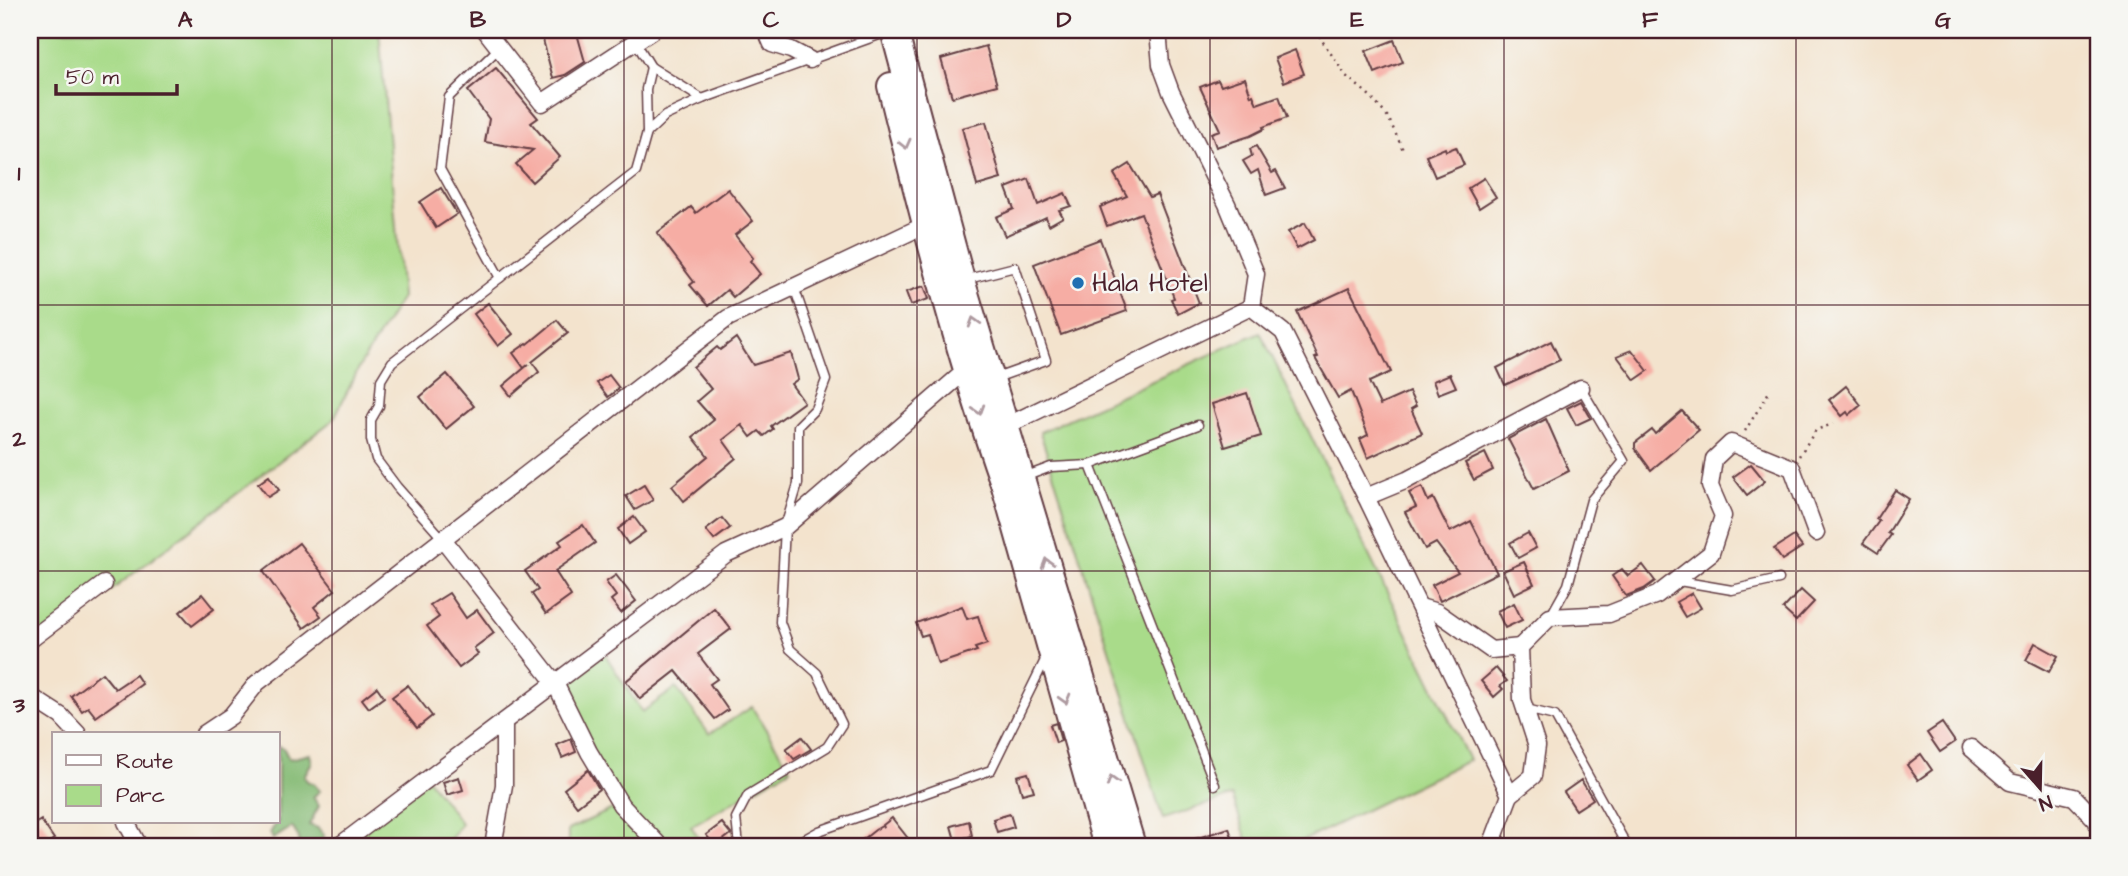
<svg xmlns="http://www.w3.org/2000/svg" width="2128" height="876" font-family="'Architects Daughter',sans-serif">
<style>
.green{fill:#a9db8a;stroke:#7a7d5a;stroke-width:2}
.forest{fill:#86bb76;stroke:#686d50;stroke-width:2}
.building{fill:#f6ada4}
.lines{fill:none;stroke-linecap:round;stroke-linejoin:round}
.service-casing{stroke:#633c43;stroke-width:11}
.minor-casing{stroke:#633c43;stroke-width:19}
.primary-casing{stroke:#633c43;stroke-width:30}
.path{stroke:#633c43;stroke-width:2.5;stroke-dasharray:2 5;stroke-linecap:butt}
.service{stroke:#fff;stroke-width:8}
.minor{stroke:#fff;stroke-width:16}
.primary{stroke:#fff;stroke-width:26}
.oneway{stroke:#ae9aa0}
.grid{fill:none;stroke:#4a1f2b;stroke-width:2;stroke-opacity:0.55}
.poi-dot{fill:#1f6fb2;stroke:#f6f6f2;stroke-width:2.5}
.labels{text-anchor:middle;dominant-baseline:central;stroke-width:5;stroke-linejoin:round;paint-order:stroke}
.poi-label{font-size:26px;fill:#4a1f2b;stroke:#f6f6f2;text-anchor:start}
.neatline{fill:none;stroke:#4a1f2b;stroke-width:2.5}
.grid-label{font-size:23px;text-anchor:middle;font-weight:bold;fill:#4a1f2b}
</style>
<rect width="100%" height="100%" fill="#f6f6f2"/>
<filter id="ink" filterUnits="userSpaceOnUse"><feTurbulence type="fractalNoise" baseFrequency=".0143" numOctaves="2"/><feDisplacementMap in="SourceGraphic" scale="14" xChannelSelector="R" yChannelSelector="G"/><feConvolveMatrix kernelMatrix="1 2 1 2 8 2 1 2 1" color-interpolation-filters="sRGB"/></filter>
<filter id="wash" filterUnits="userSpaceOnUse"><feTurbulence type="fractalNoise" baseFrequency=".00686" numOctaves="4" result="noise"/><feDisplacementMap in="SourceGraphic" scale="28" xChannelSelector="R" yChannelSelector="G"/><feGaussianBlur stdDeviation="1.57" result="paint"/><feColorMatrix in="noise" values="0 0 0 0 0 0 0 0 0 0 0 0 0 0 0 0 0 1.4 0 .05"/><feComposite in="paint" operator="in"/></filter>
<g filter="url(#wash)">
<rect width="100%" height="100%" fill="#f3e3cd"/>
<g class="green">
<path d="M30 30H379L402 297 361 364 333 420 30 653Z"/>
<path d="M1260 332 1469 760 1292 846H1249L1232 796 1163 819 1040 432Z"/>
<path d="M601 648 642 712 676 688 709 734 752 707 790 769 691 826 704 846H568V830L621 805 555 683Z"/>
<path d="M428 779 461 823 446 846H339Z"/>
</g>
<path class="forest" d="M278 746 284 749 289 759 310 754 312 762 304 776 307 781 313 783 320 791 313 797 319 806 309 825 318 828 324 835 322 846H299V838L292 827 273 839 270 833 275 825 273 822H278Z"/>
<g id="blocks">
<g class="building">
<path d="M564 30H576L585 62 565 75 553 78 542 36Z"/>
<path d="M1394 40 1403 62 1375 73 1366 51Z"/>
<path d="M986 46 997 85 952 97 941 59Z"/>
<path d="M1295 50 1304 74 1284 82 1275 58Z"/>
<path d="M496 68 538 118 531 123 560 157 532 182 516 164 533 150 485 142 489 119 468 91Z"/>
<path d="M1245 78 1251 96 1253 95 1257 104 1279 96 1287 118 1263 127 1264 129 1250 136 1216 147 1211 133 1220 130 1200 87 1218 80 1221 86Z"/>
<path d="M986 122 1001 179 977 186 962 128Z"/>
<path d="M1256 146 1272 173 1276 171 1285 188 1266 195 1258 170 1251 174 1243 161 1252 156 1250 149Z"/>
<path d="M1456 147 1464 165 1435 177 1426 156 1445 148 1446 151Z"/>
<path d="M1130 164 1150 197 1157 194 1199 303 1178 314 1171 299 1174 298 1141 213 1107 226 1100 207 1127 196 1114 174Z"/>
<path d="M1484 178 1496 197 1479 208 1468 188Z"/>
<path d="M1029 179 1038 205 1065 193 1071 206 1059 210 1063 217 1049 225 1046 217 1005 236 996 217 1014 209 1006 188Z"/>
<path d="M441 188 457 214 436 228 420 202Z"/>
<path d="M728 189 753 221 735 235 753 258 750 261 760 274 733 297 727 290 708 306 690 285 694 282 657 233 691 207 696 213Z"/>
<path d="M1305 223 1314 240 1297 249 1288 232Z"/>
<path d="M1100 239 1127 311 1061 335 1034 264Z"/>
<path d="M924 286 929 299 911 305 906 292Z"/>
<path d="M1349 288 1391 372 1369 382 1380 405 1409 392 1416 406 1411 409 1422 433 1368 458 1360 439 1368 435 1351 391 1338 398 1315 358 1318 357 1297 312Z"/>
<path d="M488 303 513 334 498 346 474 314Z"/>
<path d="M557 320 568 333 532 362 539 372 511 396 503 386 529 364 524 368 513 353 527 343 528 344Z"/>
<path d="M736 338 753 365 791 353 798 379 791 384 804 402 771 426 773 429 764 436 759 431 751 437 742 425 723 440 736 458 684 501 672 486 708 456 693 437 714 420 697 401 711 389 693 367 717 347 720 350Z"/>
<path d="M1551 341 1560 360 1505 385 1497 368Z"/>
<path d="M1632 350 1648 371 1635 380 1617 356Z"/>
<path d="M447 374 474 406 446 429 420 397Z"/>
<path d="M1450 374 1456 387 1438 394 1433 381Z"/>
<path d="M609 375 619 388 608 397 597 383Z"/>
<path d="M1846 386 1861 405 1849 415 1847 412 1842 416 1829 400Z"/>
<path d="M1247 393 1261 436 1225 447 1212 404Z"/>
<path d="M1581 401 1591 418 1576 425 1567 408Z"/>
<path d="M1682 411 1699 430 1651 470 1635 448V443L1652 430 1655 434Z"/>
<path d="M1546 419 1569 471 1534 489 1508 439Z"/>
<path d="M1485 453 1493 470 1474 480 1465 463Z"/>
<path d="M1751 464 1765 481 1747 495 1733 477Z"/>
<path d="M269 476 279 490 268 497 258 484Z"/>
<path d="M644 485 653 500 635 510 626 496Z"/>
<path d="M1422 487 1428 501 1433 498 1450 532 1471 521 1497 573 1440 601 1432 585 1458 572 1436 543 1425 549 1405 512 1416 507 1409 493Z"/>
<path d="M1895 490 1909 499 1888 533 1891 535 1878 553 1863 543 1879 521 1876 519Z"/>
<path d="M634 517 645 532 628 544 618 529Z"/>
<path d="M722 518 730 528 714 540 706 530Z"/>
<path d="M583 525 595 543 555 571 571 596 546 614 532 594 538 590 525 571 562 545 559 541Z"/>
<path d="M1528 533 1536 548 1518 558 1510 543Z"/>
<path d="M1794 536 1802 547 1782 560 1774 549Z"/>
<path d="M299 543 335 590 314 607 321 616 304 628 263 571Z"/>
<path d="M1524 562 1534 584 1514 594 1503 571Z"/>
<path d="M1643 565 1655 581 1644 589 1626 596 1612 576 1622 569 1628 576Z"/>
<path d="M616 575 636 601 621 613 611 600 616 596 606 582Z"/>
<path d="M1801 590 1814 602 1796 621 1783 609Z"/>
<path d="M449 593 466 618 477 610 494 633 474 648 478 654 459 668 427 626 439 617 430 605Z"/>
<path d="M1692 593 1701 608 1685 617 1676 602Z"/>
<path d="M202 594 214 609 192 626 180 612Z"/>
<path d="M1514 603 1522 620 1505 628 1497 611Z"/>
<path d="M962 606 967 619 978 616 987 644 975 648 977 651 938 664 928 634 921 636 916 623Z"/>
<path d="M714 608 731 629 698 654 717 679 710 684 728 710 715 719 676 671 640 699 626 681Z"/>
<path d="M2035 643 2058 656 2049 672 2026 660Z"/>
<path d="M1496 668 1507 681 1500 686 1503 689 1494 697 1481 681Z"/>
<path d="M102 673 115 689 136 675 142 684 96 717 88 707 82 711 71 696Z"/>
<path d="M408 685 432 716 417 728 392 697Z"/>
<path d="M377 687 384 697 369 708 362 699Z"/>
<path d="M1056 723 1061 741 1056 743 1050 725Z"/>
<path d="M1942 723 1955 742 1940 752 1927 733Z"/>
<path d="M802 737 811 749 794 759 786 749Z"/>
<path d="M571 739 576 752 562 758 557 745Z"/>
<path d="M1921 754 1932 770 1918 780 1907 765Z"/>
<path d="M588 770 599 789 577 806 564 789Z"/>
<path d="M1028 773 1034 791 1022 794 1017 776Z"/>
<path d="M459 777 463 790 447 795 443 782Z"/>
<path d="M1581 780 1593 799 1576 810 1564 792Z"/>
<path d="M1010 814 1014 827 997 832 993 819Z"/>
<path d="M892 818 914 846H855L875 830 882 826 884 828 883 825Z"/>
<path d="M41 820 54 839 43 846H33L30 841V827Z"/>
<path d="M969 821 972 836 955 840 951 826Z"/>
<path d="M722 823 731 834 715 846 706 835Z"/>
<path d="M1229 828 1235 846H1180L1179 844Z"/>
</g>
</g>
</g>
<g filter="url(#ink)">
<use href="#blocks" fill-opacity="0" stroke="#633c43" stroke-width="2"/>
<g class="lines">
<defs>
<g id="service">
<path d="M635 41 651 67 702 99"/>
<path d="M499 48 449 97 440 169 500 278"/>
<path d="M647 133 646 89 651 67"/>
<path d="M964 280 1015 267 1046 360 996 378"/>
<path d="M1090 465 1215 785"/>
<path d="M1024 477 1051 467 1090 465 1198 425"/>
<path d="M443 539 397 487 376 459 371 440V420L379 406 381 380 392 362 636 172 647 133 665 116 702 99 879 35"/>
<path d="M1679 581 1732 590 1779 579"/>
<path d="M1550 617 1568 585 1591 500 1624 461 1581 388"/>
<path d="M1526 709 1555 716 1627 846"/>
<path d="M739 846 736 818 748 795 827 747 842 724 817 673 790 649 780 622 785 527 798 484V426L815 409 826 380 794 287"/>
<path d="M792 846 819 831 991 770 1046 658"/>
</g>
<g id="minor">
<path d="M485 30 542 103 653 30"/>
<path d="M766 30 772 44 791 50 810 60"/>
<path d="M1158 30 1161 65 1171 92 1227 204 1256 274 1251 307 1283 332 1366 497 1510 795 1492 843 1488 846"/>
<path d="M1006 426 1251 307"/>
<path d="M1366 497 1407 480 1581 388"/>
<path d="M443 539 555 683 589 752 621 805 660 846"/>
<path d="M1420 607 1437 612 1491 650 1520 647"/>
<path d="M30 640 104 584"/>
<path d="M30 696 61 716 78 734"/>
<path d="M204 734 231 716 257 683 728 318 925 225"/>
<path d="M1971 748 2010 782 2074 797 2097 821 2098 826"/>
<path d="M1510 795 1533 776 1537 746 1522 700 1520 647 1550 617 1609 614 1657 595 1711 553 1723 516 1710 486 1714 459 1731 443 1792 468 1816 533"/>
<path d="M126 822 139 846"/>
<path d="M339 846 726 554 785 527 971 366"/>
<path d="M493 846 504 785V722"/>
</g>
<g id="primary">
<path d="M894 30 961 280 1132 846"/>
<path d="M891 86C924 220 959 355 1005 486L1107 846"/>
</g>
</defs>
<use href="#service" class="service-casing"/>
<use href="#minor" class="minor-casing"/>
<use href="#primary" class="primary-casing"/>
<g class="path">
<path d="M1315 30 1346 76 1368 94 1388 117 1404 152"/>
<path d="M1745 431 1769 392"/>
<path d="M1799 456 1816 430 1833 424"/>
</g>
<use href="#service" class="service"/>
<use href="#minor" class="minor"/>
<use href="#primary" class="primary"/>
</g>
<defs><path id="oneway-chevron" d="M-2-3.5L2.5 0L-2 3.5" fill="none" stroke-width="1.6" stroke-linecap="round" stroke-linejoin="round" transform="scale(1.75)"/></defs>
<g class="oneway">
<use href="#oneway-chevron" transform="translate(905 144) rotate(76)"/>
<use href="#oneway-chevron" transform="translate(974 322) rotate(-107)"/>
<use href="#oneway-chevron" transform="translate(979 410) rotate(73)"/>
<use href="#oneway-chevron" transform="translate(1047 563) rotate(-107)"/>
<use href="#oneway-chevron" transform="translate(1065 699) rotate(74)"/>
<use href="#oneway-chevron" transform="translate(1112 781) rotate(-107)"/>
</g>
</g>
<path class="grid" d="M332 30V846M624 30V846M917 30V846M1210 30V846M1504 30V846M1796 30V846M30 305H2098M30 571H2098"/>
<circle class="poi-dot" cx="1078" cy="283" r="7"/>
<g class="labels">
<g class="poi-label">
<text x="1092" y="283">Hala Hotel</text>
</g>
</g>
<rect width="2128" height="876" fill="none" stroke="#f6f6f2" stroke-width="77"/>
<rect x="52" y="732" width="228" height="91" fill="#f6f6f2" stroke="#b1a0a2" stroke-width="2"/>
<rect x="66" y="755" width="35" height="10" fill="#ffffff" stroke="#b1a0a2" stroke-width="2"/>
<text x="116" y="768" font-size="21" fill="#4a1f2b">Route</text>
<rect x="66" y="785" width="35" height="21" fill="#a9db8a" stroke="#b1a0a2" stroke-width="2"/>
<text x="116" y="802" font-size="21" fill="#4a1f2b">Parc</text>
<g transform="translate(2040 788) rotate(160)" stroke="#f6f6f2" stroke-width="5" paint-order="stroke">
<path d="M0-5L12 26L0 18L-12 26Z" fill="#4a1f2b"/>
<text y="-10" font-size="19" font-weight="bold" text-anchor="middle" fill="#4a1f2b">N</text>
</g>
<path d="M56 84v10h121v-10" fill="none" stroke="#4a1f2b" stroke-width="3.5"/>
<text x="66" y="84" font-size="21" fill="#4a1f2b" stroke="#f6f6f2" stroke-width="5" paint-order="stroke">50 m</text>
<rect x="38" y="38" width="2052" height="800" class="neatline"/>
<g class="grid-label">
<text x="185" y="27">A</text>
<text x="478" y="27">B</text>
<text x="771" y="27">C</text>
<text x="1064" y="27">D</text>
<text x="1357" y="27">E</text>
<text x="1650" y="27">F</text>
<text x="1943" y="27">G</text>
<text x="19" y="180">1</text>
<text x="19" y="446">2</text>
<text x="19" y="712">3</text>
</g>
</svg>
